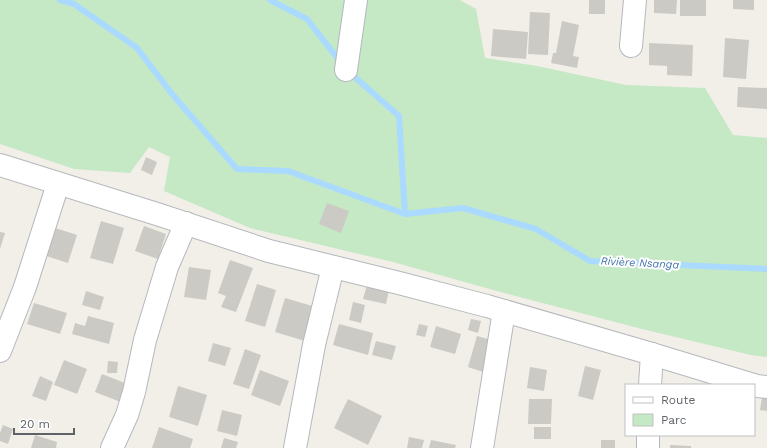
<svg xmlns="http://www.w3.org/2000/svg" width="767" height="448" font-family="'Work Sans',sans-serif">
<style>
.green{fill:#c5e8c5}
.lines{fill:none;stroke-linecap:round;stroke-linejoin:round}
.stream{stroke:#aadaff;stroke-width:6}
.building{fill:#cccac5}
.minor-casing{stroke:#b5b8bc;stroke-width:24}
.minor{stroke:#fff;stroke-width:22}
.labels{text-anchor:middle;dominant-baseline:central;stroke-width:4;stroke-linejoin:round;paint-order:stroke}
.water-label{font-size:11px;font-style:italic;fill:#4174aa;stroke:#fff}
</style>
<rect width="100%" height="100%" fill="#f1efe8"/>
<path class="green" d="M0 0H460L476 9 485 58 537 66 626 85 705 88 733 135 767 138V357L751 355 642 329 497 291 393 262 250 228 164 191 170 157 149 147 130 173 74 169 0 144Z"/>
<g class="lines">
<g class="stream">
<path d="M60 0 74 4 137 48 172 94 237 169 288 171 405 214 463 208 536 229 590 261 767 269"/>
<path d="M270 0 307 19 342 64"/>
<path d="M349 72 399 116 405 214"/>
</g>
</g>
<g class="building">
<rect x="589" y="0" width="16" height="14"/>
<path d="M654 0H677L676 14 654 13Z"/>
<rect x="680" y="0" width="26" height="16"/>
<path d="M733 0H754V10L733 9Z"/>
<path d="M530 12 550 13 548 55 528 54Z"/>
<path d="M562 21 579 25 573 56 579 57 577 68 551 63 553 53H556Z"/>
<path d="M493 29 528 32 526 59 491 56Z"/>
<path d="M725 38 749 40 746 79 723 77Z"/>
<path d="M649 43 693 45 692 76 667 75V66L649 65Z"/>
<path d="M738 87 767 88V109L737 107Z"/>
<path d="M146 157 157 162 152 175 141 170Z"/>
<path d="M327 203 349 211 341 233 319 224Z"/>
<path d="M101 221 124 228 113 264 90 258Z"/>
<path d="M49 226 77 235 68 263 40 254Z"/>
<path d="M144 226 166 234 158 259 135 251Z"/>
<path d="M0 232 5 233 0 249Z"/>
<path d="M230 260 253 268 236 312 221 307 226 296 218 293Z"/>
<path d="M189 267 211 270 206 300 184 297Z"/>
<path d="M257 284 276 290 265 327 245 321Z"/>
<path d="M367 285 389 290 386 304 363 299Z"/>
<path d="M86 291 104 297 100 310 82 305Z"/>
<path d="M285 298 319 308 308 342 275 332Z"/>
<path d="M353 302 365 305 361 323 349 320Z"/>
<path d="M34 303 67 313 60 334 27 324Z"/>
<path d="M88 316 114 323 109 344 72 334 75 323 85 326Z"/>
<path d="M471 319 481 321 478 333 468 330Z"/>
<path d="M339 324 373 333 368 355 333 345Z"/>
<path d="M419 324 428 326 425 337 416 335Z"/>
<path d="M436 326 461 334 455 354 430 347Z"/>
<path d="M477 336 495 341 486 373 468 367Z"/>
<path d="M376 341 396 346 392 360 372 355Z"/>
<path d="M213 343 231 348 225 366 208 361Z"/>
<path d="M245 349 261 355 249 389 233 384Z"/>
<path d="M64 360 87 369 77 394 54 385Z"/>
<path d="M108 361 118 362 117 373H107Z"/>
<path d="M585 366 601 370 593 400 578 396Z"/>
<path d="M530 367 547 370 544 391 527 388Z"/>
<path d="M260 370 289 381 280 406 251 395Z"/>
<path d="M102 374 130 385 123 403 95 392Z"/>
<path d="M40 376 53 382 46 401 32 396Z"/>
<path d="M178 386 207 395 198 426 169 417Z"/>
<path d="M762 397 767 398V411L760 410Z"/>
<path d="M348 399 382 416 368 445 334 428Z"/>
<path d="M529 399H552L551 424H528Z"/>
<path d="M222 410 242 415 237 436 217 431Z"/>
<path d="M3 425 13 429 8 444 0 441V433Z"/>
<path d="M159 427 193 439 190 448H152Z"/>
<rect x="534" y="427" width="17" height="12"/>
<path d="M35 435 57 442 56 448H31Z"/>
<path d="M409 437 424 440 422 448H407Z"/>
<path d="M224 438 238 442 236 448H221Z"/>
<path d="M431 440 456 445 455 448H429Z"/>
<rect x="601" y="440" width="14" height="8"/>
<path d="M670 445 691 446V448H670Z"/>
</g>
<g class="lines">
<defs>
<g id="minor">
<path d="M631 46 635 0"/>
<path d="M346 70 356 0"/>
<path d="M0 165 160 215 269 251 399 283 487 306 652 354 757 386 767 387"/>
<path d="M0 351 25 287 58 184"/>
<path d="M650 385 652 354"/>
<path d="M112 448 127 415 134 392 145 340 167 267 186 223"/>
<path d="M295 448 314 345 333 267"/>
<path d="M482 448 504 311"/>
<path d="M648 448V435"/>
</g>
</defs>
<use href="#minor" class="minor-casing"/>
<use href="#minor" class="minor"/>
</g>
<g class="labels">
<g class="water-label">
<text transform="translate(640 263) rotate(3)">Rivière Nsanga</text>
</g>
</g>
<rect x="625" y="384" width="130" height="52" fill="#ffffff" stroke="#bfc1c3"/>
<rect x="633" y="397" width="20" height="6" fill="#ffffff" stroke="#bfc1c3"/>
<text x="661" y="404" font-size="12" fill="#5f6368">Route</text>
<rect x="633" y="414" width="20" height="12" fill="#c5e8c5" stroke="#bfc1c3"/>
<text x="661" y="424" font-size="12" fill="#5f6368">Parc</text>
<path d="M14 428v6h60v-6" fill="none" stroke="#5f6368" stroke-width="2"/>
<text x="20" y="428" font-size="12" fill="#5f6368" stroke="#ffffff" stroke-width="3" paint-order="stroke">20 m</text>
</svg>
